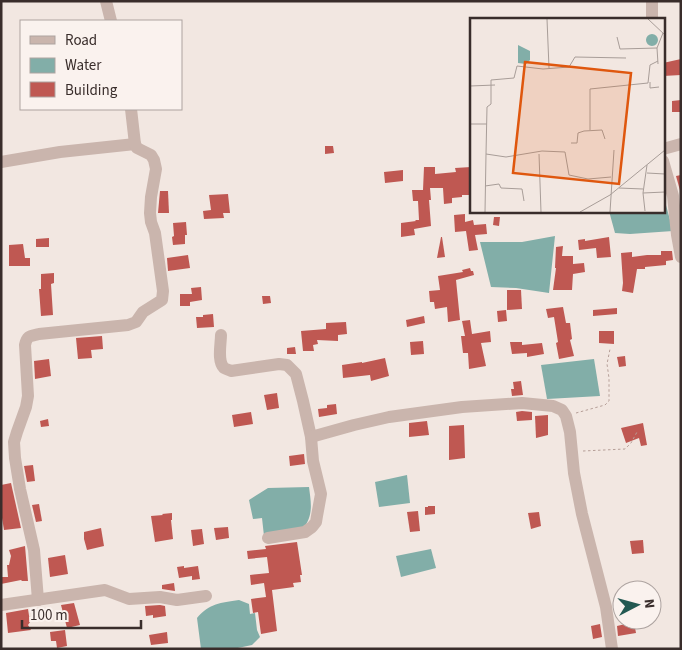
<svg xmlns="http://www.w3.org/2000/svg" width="682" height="650" font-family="'Source Sans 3',sans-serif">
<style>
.water{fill:#82aea8}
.building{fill:#bf5852}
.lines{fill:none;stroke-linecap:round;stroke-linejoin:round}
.path{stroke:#b69f98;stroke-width:1;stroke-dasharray:2.5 2.5;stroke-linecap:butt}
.minor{stroke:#cab5ad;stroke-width:12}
.inset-road{fill:none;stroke:#a89d98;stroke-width:1}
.view{fill:#df570e;fill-opacity:0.15;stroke:#df570e;stroke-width:2.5}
.inset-edge{fill:none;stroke:#392d2b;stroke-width:2.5}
</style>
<rect width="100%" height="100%" fill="#f2e7e1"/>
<g class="water">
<path d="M663 194 673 231 630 234 615 233 609 211H663Z"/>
<path d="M555 236 549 293 516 288 491 287 480 242H522Z"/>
<path d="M594 359 600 396 547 399 541 365Z"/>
<path d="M407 475 410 503 379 507 375 482Z"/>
<path d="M309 487C311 503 314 516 302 530L264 536 262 518 253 519 249 500 268 488Z"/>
<path d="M431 549 436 568 401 577 396 556Z"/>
<path d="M239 600 249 604 250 614 255 613 257 630 260 637 252 645 233 649H201L197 618C210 603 220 603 239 600Z"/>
</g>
<g class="building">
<path d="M681 59V75L663 76V63Z"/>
<path d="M681 100V112H672V101Z"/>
<path d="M325 146H333L334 153 325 154Z"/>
<path d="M424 167H435V174L456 172 455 168 471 167V195H462V197L452 198V203L444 204 443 188H430L431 200H429L431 226 414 229 415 235 401 237V223L416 221 415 220H419L418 201H413L412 190H423Z"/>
<path d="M403 170V181L385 183 384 172Z"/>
<path d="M681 175V194L676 176Z"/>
<path d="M160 191H168L169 213H158Z"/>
<path d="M228 194 230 213H223L224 218 204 219 203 211 211 210 209 195Z"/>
<path d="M465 214V222L473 220 474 225 486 224 487 234 475 235 478 250 469 251 466 231 455 232 454 215Z"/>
<path d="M494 217H500L499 226 493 225Z"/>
<path d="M186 222 187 235H185V244L173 245 172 237 174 236 173 223Z"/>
<path d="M441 237H442L445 257 437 258Z"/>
<path d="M609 237 611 257 597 258 596 248 579 250 578 240 585 239V241Z"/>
<path d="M49 238V247H36V239Z"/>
<path d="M23 244 25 258H30V266H9V245Z"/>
<path d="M563 246 562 256H573V264L584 263 585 272 573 274 572 290H553L556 268H555L556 247Z"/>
<path d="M661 251H672L673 260 666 261V265L645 267V269H637L633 293 622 291 623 283 621 253 632 252V257L647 255H661Z"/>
<path d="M188 255 190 268 168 271 167 258Z"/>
<path d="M470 268 471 271H473L474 275 456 280 460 320 448 322 447 307 435 309 434 302H430L429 291 440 290 438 276 463 272 462 270Z"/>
<path d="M54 273V283L51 284 53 315 41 316 39 289H41V274Z"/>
<path d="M201 287 202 300 190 302V306H180V294H192L191 288Z"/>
<path d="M507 290H521L522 309 507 310Z"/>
<path d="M262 296H270L271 303 263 304Z"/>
<path d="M563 307 566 323H570L572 339 570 340 574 356 559 359 556 343 558 342 554 317 548 318 546 309Z"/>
<path d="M617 308V314L593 316V310Z"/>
<path d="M506 310 507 321 498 322 497 311Z"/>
<path d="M213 314 214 327 197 328 196 317H203V315Z"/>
<path d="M424 316 425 323 407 327 406 320Z"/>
<path d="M470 320 472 334 490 331 491 342 481 343 486 366 469 369 468 353H463L461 336H465L462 321Z"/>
<path d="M346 322 347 334 338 335V341L317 340 318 344 313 345 314 351H303L301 331 326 329V323Z"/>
<path d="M599 331H614V344L599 343Z"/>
<path d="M102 336 103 349 91 350 92 358 78 359 76 338Z"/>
<path d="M423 341 424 354 411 355 410 342Z"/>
<path d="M510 342H522V345L542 343 544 354 527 357V353L512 354Z"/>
<path d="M295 347 296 354H287V348Z"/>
<path d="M625 356 626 366 619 367 617 357Z"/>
<path d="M385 358 389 376 371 381 370 375 343 378 342 365 362 362V363Z"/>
<path d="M49 359 51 376 35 379 34 361Z"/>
<path d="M521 381 523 395 512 396 511 389H514L513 382Z"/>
<path d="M277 393 279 408 267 410 264 395Z"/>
<path d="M336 404 337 414 319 417 318 409 327 408V405Z"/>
<path d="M522 411 532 412V420L517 421 516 412Z"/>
<path d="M251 412 253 424 234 427 232 415Z"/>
<path d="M548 415V435L536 438 535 416Z"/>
<path d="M48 419 49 426 41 427 40 421Z"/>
<path d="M427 421 429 435 409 437V423Z"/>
<path d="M643 423 647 445 641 446 639 438 626 443 621 428Z"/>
<path d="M464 425 465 458 449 460V426Z"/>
<path d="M304 454 305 464 290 466 289 456Z"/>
<path d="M33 465 35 481 27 482 24 466Z"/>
<path d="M11 483 21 528 4 530 1 512V485Z"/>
<path d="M39 504 42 521 36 522 32 505Z"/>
<path d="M428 506H435V514L425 515V507H428Z"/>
<path d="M418 511 420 531 410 532 407 512Z"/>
<path d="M539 512 541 526 531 529 528 513Z"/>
<path d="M172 513V520H171L173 539 155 542 151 516 163 515 162 514Z"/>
<path d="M228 527 229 538 216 540 214 528Z"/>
<path d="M101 528 104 546 87 550 84 539V532Z"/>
<path d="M202 529 204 544 193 546 191 530Z"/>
<path d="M643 540 644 553 632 554 630 541Z"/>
<path d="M297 542 302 575H300L301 582 293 583 294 587 272 590 277 631 261 634 258 612 253 613 251 599 266 597 264 583 251 585 250 575 269 573 267 557 248 559 247 551 266 549 265 546Z"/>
<path d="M25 546 28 581H22L21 580 1 584V577H8L7 565H9L11 556 9 550Z"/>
<path d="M65 555 68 574 50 577 48 558Z"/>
<path d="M184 566V568L198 566 200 579 192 580V576L179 578 177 567Z"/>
<path d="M174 583 175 591 162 589V585Z"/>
<path d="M74 603 80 625 67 628 61 605Z"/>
<path d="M160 605 165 606 166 616 153 618V615L146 616 145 606Z"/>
<path d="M28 609 30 622 28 625 31 630 8 633 6 613Z"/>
<path d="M634 622 636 633 618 636 617 626Z"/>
<path d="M600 624 602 637 593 639 591 626Z"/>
<path d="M65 630 67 646 57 648 56 641H51L50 632Z"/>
<path d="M167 632 168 643 151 645 149 635Z"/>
</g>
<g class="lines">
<g class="path">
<path d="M576 413 605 405 609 401V378L607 364 610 349"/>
<path d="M583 451 625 449 631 443 637 432"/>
</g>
<g class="minor">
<path d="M106 1 111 21"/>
<path d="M652 19V1"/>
<path d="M663 149 681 144"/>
<path d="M663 161 673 196 677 235 681 257"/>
<path d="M1 162 60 152 135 144"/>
<path d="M221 335C221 344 217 361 224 368 226 369 229 370 231 371L279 364 287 365 296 374 303 401 311 437 313 461 321 494 317 516 316 522 312 527 305 532 268 538"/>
<path d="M311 437 354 425 389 417 462 407 522 403 553 406 562 410 566 416 570 432 574 473 582 514 606 607 612 649"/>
<path d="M38 600 34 550 20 489 15 458 14 442 17 432 26 407 28 396 25 345C27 335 31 336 39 334L128 325 136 322 143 312 162 300 163 291 155 233 151 222 150 213 151 197 156 169 154 160 151 155 137 148 135 144 131 109"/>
<path d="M1 605 105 590 129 599 160 597 177 600 206 596"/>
</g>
</g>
<g transform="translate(470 18)">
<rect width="195" height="195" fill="#f2e7e1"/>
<path d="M176 22a6 6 0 1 1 12 0a6 6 0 1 1-12 0ZM48 27 60 33V42L56 46 48 45Z" fill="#82aea8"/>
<path class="inset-road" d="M77 1 79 50M178 1 195 17M147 19 150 31 187 30M188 46 187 30 193 15M180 64V70L189 69M0 68 25 67M0 106H17M120 112V71L178 65 180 47 188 43M101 125H107L108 115 114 113 132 112 135 121M16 136 17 89 21 86V62L44 60 47 48 73 51 99 49 105 39 156 40M69 136 71 194M177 155 195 156M15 168 29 166 31 170 52 171 54 183M149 170 173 171M173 175 195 174M175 193 173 175 177 147M15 194 16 136 36 139 72 133 95 134 99 157 118 161 141 159M110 194 140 177 195 132M140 194 144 132"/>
<path class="view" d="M55 44 161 55 149 166 43 155Z"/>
<rect width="195" height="195" class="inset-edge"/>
</g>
<rect width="682" height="650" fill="none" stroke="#392d2b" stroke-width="5"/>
<rect x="20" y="20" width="162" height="90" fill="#faf2ee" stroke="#ada3a0"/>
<rect x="30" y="36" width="25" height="8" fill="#cab5ad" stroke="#ada3a0"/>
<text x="65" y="45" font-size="15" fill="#392d2b">Road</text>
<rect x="30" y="58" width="25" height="15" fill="#82aea8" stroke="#ada3a0"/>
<text x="65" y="70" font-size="15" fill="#392d2b">Water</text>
<rect x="30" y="82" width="25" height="15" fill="#bf5852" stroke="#ada3a0"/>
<text x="65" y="95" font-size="15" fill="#392d2b">Building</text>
<g transform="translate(637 605) rotate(84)"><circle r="24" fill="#faf2ee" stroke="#ada3a0"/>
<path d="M0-4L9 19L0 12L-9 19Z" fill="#235952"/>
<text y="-8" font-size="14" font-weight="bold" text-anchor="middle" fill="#392d2b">N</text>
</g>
<path d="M22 620v8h119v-8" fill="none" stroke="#392d2b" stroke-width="2.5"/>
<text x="30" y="620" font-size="15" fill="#392d2b" stroke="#faf2ee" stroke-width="4" paint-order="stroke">100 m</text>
</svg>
